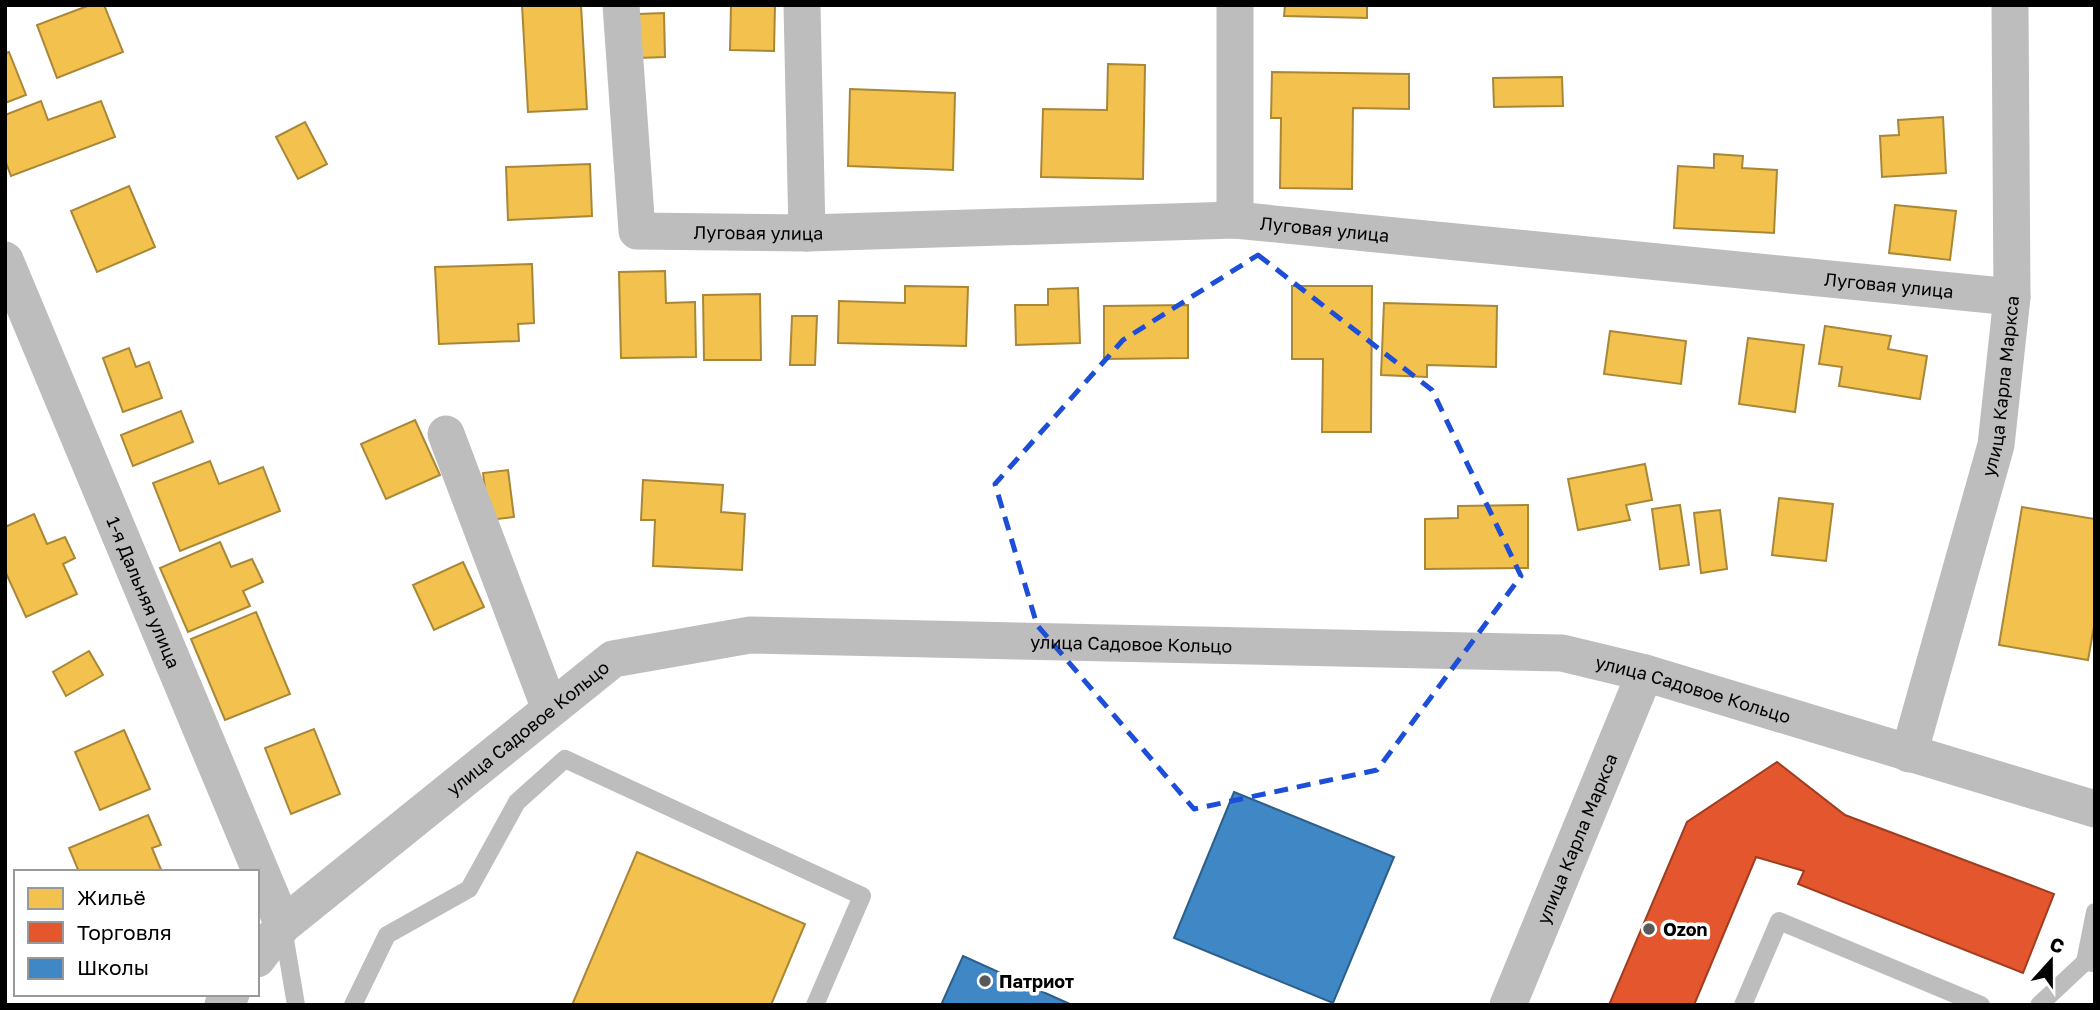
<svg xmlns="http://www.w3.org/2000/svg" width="2100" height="1010" font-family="'Golos Text',sans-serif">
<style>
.homes{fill:#f2c14e;stroke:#a98737;stroke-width:2}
.shops{fill:#e4572e;stroke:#a03d20;stroke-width:2}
.schools{fill:#3f88c5;stroke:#2c5f8a;stroke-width:2}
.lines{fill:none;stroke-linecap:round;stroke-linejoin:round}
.service{stroke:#bdbdbd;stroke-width:18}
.minor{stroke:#bdbdbd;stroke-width:37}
.marked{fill:none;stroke:#1d4ed8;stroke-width:5;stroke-dasharray:14 9;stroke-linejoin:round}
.poi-dot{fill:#595959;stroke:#fff;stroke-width:2.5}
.labels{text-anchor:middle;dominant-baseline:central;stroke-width:7;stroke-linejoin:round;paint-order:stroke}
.street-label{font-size:18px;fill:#000;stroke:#fff}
.poi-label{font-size:18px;font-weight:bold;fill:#000;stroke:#fff;text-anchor:start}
</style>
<rect width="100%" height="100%" fill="#fff"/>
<g class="homes">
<path d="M90 5H104L123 52 57 78 37 25Z"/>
<path d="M522 5H581L587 109 528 112Z"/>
<path d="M731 5H775L774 51 730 50Z"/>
<path d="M1285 5H1367V18L1284 16Z"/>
<path d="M664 13 665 57 639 58 638 14Z"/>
<path d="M9 52 26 95 5 103V53Z"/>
<path d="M1108 64 1145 65 1143 179 1041 177 1043 109 1107 110Z"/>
<path d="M1272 72 1409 74V109L1353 108 1352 189 1280 188 1281 118H1271Z"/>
<path d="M1562 77 1563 106 1494 107 1493 78Z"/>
<path d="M850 89 955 93 953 170 848 166Z"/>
<path d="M41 101 48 120 101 101 115 137 11 176 5 160V115Z"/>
<path d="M1943 117 1946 173 1882 177 1880 136 1899 135 1898 120Z"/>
<path d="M305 122 327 164 298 179 276 137Z"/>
<path d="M1714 154 1743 156 1742 168 1777 170 1774 233 1674 228 1678 166 1714 168Z"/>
<path d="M590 164 592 216 508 220 506 167Z"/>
<path d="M129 186 155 247 97 272 71 211Z"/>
<path d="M1895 205 1956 211 1950 260 1889 253Z"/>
<path d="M532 264 534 323 518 324 519 341 439 344 435 267Z"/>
<path d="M665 271 666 303 695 302 696 357 621 358 619 272Z"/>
<path d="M905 286 968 287 966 346 838 343 839 301 905 303Z"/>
<path d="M1292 286H1372L1371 432H1322L1323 359H1292Z"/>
<path d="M1078 288 1080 343 1016 345 1015 305H1048V289Z"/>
<path d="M760 294 761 360H704L703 295Z"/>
<path d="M1384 303 1497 306 1496 367 1427 365V377L1381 375Z"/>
<path d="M1188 305V358L1104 359V306Z"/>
<path d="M792 316H817L815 365H790Z"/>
<path d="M1825 326 1891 336 1888 349 1927 356 1920 399 1839 386 1842 367 1819 364Z"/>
<path d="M1610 331 1686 341 1681 384 1604 374Z"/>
<path d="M1748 338 1804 345 1795 412 1739 404Z"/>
<path d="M129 348 136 367 149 362 162 398 123 412 103 358Z"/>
<path d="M181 411 193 442 133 466 121 435Z"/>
<path d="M415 420 440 475 386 499 361 444Z"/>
<path d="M210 461 219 484 263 467 280 511 180 551 153 483Z"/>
<path d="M1645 464 1652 500 1626 505 1630 520 1578 530 1568 479Z"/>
<path d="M508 470 514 517 489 520 483 473Z"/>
<path d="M643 480 723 485 721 512 745 514 742 570 653 566 655 520H641Z"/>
<path d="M1779 498 1833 504 1826 561 1772 555Z"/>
<path d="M1528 505V568L1425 569V519L1458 518V506Z"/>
<path d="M1680 505 1689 565 1660 569 1652 509Z"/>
<path d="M2022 507 2095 519V621L2088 660 1999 645Z"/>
<path d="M1720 510 1727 569 1701 573 1694 513Z"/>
<path d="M34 514 47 544 65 537 75 558 63 564 77 594 26 617 5 571V527Z"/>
<path d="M220 542 231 567 252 559 263 582 243 591 250 606 188 632 160 568Z"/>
<path d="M463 562 484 607 434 630 413 585Z"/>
<path d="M256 612 290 694 225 720 191 639Z"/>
<path d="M89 651 103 675 66 696 53 672Z"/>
<path d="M314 729 340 794 291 814 265 748Z"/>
<path d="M124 730 150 789 100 810 75 752Z"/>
<path d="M148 815 161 845 152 848 162 872H98V870L79 872 69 848Z"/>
<path d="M637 852 805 924 771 1005H572Z"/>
</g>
<path class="shops" d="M1777 762 1845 815 2054 894 2023 973 1798 884 1804 871 1756 857 1694 1005H1609L1687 822Z"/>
<g class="schools">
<path d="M1234 792 1394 857 1333 1003 1174 938Z"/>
<path d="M963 956 1072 1005H941Z"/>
</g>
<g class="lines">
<g class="service">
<path d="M283 928 296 1005"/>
<path d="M2094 963 2085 962 2095 912"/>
<path d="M353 1005 387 935 469 889 517 802 565 759 862 896 815 1005"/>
<path d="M1743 1005 1779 921 1981 1005"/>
<path d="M2039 1005 2085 962"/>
</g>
<g class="minor">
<path id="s1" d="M621 5 637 231 807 233 1235 220 2012 297"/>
<path d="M802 5 807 233"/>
<path d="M1235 5V220"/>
<path id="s2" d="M5 260 283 925"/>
<path d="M446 434 550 709"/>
<path id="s3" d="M1909 754 1996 445 2012 297 2010 5"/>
<path id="s4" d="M257 959 283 925 613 659 750 635 1562 653 1645 673 2095 809"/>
<path d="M223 1005 231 994"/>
<path id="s5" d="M1508 1005 1645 673"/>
</g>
</g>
<path class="marked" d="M1258 255 1432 390 1521 576 1377 770 1194 809 1037 625 995 484 1123 340Z"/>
<g class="poi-dot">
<circle cx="1649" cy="929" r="7"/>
<circle cx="985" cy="981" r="7"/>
</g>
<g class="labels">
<g class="street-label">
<text stroke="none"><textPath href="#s1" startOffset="915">Луговая улица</textPath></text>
<text stroke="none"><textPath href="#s1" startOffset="348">Луговая улица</textPath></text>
<text stroke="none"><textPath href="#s1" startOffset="1482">Луговая улица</textPath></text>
<text stroke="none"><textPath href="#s3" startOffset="380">улица Карла Маркса</textPath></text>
<text stroke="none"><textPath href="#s2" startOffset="360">1-я Дальняя улица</textPath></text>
<text stroke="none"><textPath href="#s4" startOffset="987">улица Садовое Кольцо</textPath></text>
<text stroke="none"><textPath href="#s4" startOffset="1554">улица Садовое Кольцо</textPath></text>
<text stroke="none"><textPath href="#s4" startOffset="357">улица Садовое Кольцо</textPath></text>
<text stroke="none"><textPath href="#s5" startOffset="180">улица Карла Маркса</textPath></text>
</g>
<g class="poi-label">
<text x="1663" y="929">Ozon</text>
<text x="999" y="981">Патриот</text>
</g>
</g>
<rect width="2100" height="1010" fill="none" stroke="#000000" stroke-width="14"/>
<rect x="14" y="870" width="245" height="126" fill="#ffffff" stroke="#999999" stroke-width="2"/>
<rect x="28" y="888" width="35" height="21" fill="#f2c14e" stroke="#999999" stroke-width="2"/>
<text x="77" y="905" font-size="21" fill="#000000">Жильё</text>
<rect x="28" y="922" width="35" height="21" fill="#e4572e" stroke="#999999" stroke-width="2"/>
<text x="77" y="940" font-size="21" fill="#000000">Торговля</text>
<rect x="28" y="958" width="35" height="21" fill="#3f88c5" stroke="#999999" stroke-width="2"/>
<text x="77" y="975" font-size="21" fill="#000000">Школы</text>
<g transform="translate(2051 961) rotate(21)" stroke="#ffffff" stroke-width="5" paint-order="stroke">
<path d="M0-5L12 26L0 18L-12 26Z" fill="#000000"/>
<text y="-10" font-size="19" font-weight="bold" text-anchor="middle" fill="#000000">С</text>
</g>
</svg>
